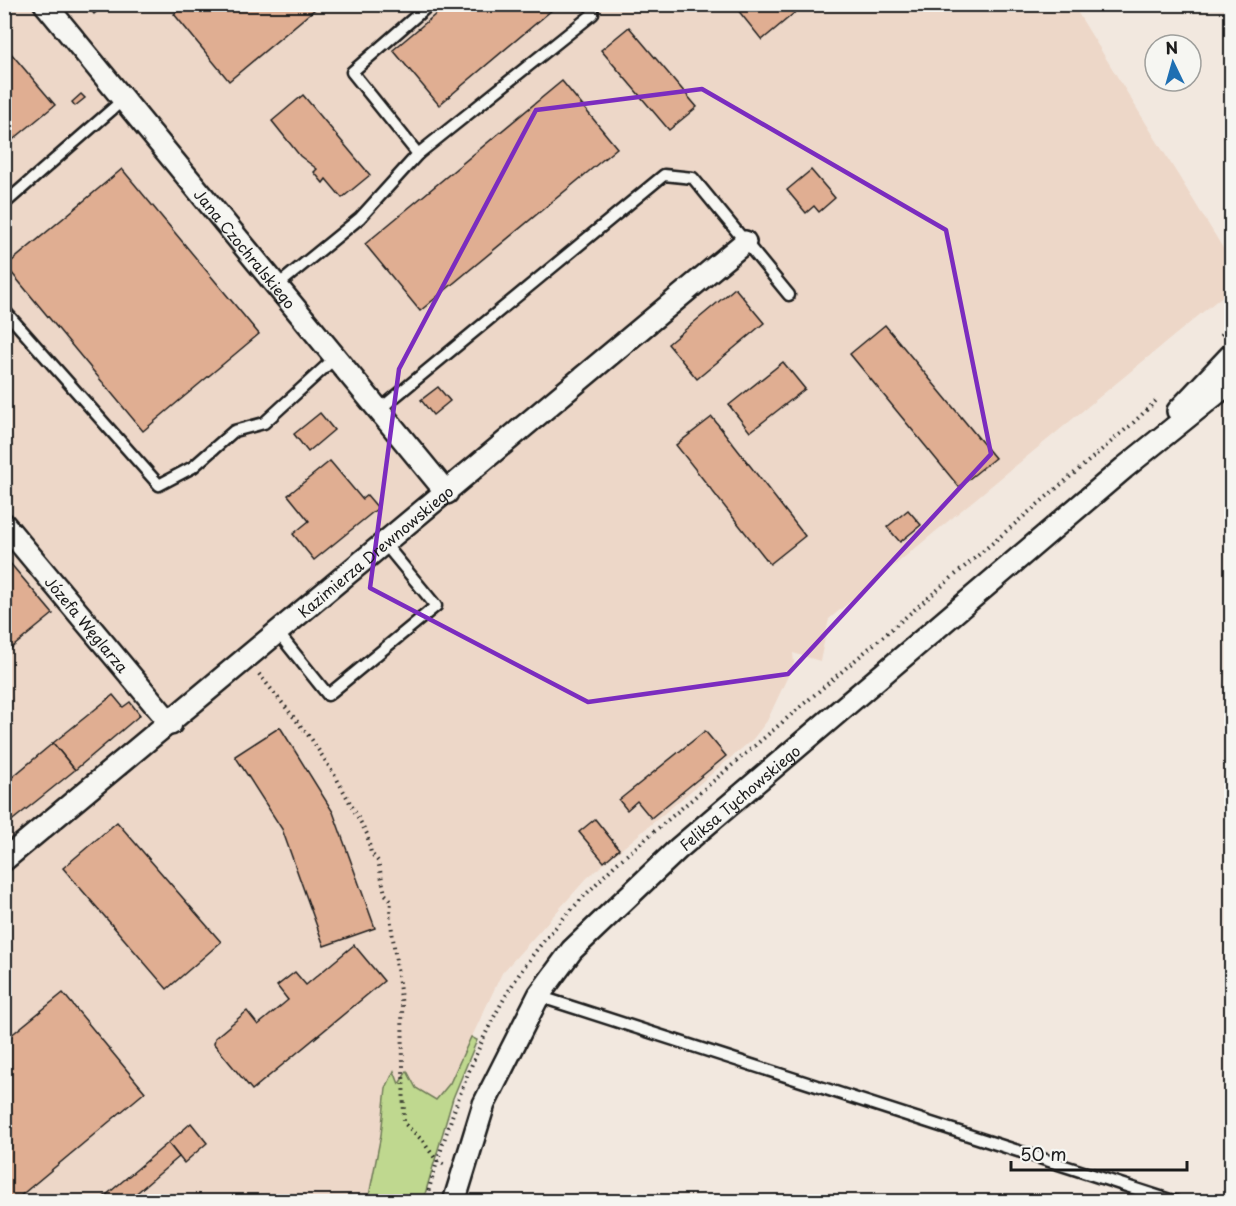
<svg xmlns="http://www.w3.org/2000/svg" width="1236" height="1206" font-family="'Playpen Sans',sans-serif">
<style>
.built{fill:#edd7c8}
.green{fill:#bfd88f;stroke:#6e7a56;stroke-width:1.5}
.building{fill:#e0ae92;stroke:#1c1c1c;stroke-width:1.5}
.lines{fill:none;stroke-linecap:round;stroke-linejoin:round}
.lane-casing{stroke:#1c1c1c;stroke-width:15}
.street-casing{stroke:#1c1c1c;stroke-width:26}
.path{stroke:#1c1c1c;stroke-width:4;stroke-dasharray:1.5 4.5;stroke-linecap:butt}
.lane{stroke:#f6f6f2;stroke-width:10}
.street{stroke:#f6f6f2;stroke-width:21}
.marked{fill:none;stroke:#7b2cbf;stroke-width:4.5;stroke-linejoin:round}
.labels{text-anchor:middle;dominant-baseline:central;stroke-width:4.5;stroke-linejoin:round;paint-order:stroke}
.street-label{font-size:15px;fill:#1c1c1c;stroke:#f6f6f2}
</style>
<rect width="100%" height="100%" fill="#f2e8df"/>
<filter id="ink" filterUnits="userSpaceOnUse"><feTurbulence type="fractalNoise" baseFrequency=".0167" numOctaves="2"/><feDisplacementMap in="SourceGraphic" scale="12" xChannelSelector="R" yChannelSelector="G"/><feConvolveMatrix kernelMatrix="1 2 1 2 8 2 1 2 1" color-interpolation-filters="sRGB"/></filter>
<g filter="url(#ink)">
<path class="built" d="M5 5H1073L1231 261V289L829 619 820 661 793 653 794 663 767 721 753 739 587 878 502 973 450 1083 436 1101 416 1088H386L381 1135 368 1201 5 1202Z"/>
<path class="green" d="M471 1037 477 1040 453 1098 423 1201H368L381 1135 386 1088 394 1071 399 1084 407 1071 416 1088 436 1100 450 1083Z"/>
<g class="building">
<path d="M86 4H106L94 14Z"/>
<path d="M186 4H321L229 81 174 14Z"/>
<path d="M448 4H559L439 105 393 50Z"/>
<path d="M733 4H805L762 40Z"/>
<path d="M629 27 697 107 669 130 601 50Z"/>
<path d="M4 45 55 105 4 147Z"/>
<path d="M562 81 617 148 420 311 365 244Z"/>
<path d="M81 94 85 98 75 106 72 102Z"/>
<path d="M303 95 370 175 342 198 326 179 323 183 314 172 317 169 300 156 272 121Z"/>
<path d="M122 169 259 334 143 431 6 266Z"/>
<path d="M811 170 835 198 819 212 814 206 806 213 787 190Z"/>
<path d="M735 288 764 323 697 379 668 344Z"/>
<path d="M885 325 995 458 959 487 850 354Z"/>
<path d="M783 362 805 389 750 432 729 405Z"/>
<path d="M438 387 450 401 433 415 421 400Z"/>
<path d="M320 413 334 430 308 452 294 434Z"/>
<path d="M712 417 805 536 770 564 676 445Z"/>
<path d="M330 461 362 499 367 495 378 508 314 560 293 534 309 521 288 495Z"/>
<path d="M908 510 921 525 900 542 887 527Z"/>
<path d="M4 556 53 614 4 654Z"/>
<path d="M113 695 123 707 130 702 140 715 75 770 53 743Z"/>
<path d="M280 727 333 812 375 928 324 946 282 829 235 756Z"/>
<path d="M705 731 726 756 651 818 637 801 627 810 619 800Z"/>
<path d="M53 743 75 770 4 827V784Z"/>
<path d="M595 819 619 849 604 862 579 832Z"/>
<path d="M117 822 221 942 167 989 63 868Z"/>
<path d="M354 945 384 981 252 1090 214 1044 215 1038 247 1011 258 1025 288 1000 277 986 295 972 306 985Z"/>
<path d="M63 993 145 1092 13 1202H4V1041Z"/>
<path d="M191 1123 207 1143 184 1163 168 1143Z"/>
<path d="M168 1143 179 1157 126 1202H98Z"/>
</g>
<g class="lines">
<defs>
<g id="lane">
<path d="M418 154 593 14 591 4"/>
<path d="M4 204 124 99"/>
<path d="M278 285 360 218 418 154 352 72 430 4"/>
<path d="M4 310 159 485 193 467 234 431 264 423 336 357"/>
<path d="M379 410 664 175 693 178 789 295"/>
<path d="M279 634 328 695 436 606 385 544"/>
<path d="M538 996 1176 1202"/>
</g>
<g id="street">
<path id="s1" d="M45 4 447 493"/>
<path d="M1178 411 1232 354"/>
<path id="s2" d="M4 524 171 724"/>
<path id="s3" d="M4 860 745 242"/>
<path id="s4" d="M454 1202 484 1104 539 995 572 950 678 849 1124 468 1232 381"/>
</g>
</defs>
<use href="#lane" class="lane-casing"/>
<use href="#street" class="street-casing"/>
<g class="path">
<path d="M1221 335 1232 323"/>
<path d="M259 674 312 740 337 779 367 834 371 853 378 861 385 894 391 900 390 916 402 1006 404 1123 422 1140 437 1161 445 1165"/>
<path d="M425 1202C451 1115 478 1029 532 956 557 923 586 894 615 865L1132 424 1159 398"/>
</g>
<use href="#lane" class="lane"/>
<use href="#street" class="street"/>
</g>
</g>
<path class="marked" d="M702 89 946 230 991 454 788 674 588 702 370 588 399 369 536 110Z"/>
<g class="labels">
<g class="street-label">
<text stroke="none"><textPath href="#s1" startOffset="316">Jana Czochralskiego</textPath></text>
<text stroke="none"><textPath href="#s3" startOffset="483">Kazimierza Drewnowskiego</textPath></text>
<text stroke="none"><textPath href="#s2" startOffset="130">Józefa Węglarza</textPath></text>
<text stroke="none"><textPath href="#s4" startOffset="507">Feliksa Tychowskiego</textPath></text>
</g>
</g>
<rect width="1236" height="1206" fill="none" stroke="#f6f6f2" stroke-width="24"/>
<rect x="12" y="12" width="1212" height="1182" fill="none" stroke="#1c1c1c" stroke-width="2" filter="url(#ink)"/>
<g transform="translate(1173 63) rotate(355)"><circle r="28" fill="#f6f6f2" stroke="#9f9f9c" stroke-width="1.5"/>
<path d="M0-4.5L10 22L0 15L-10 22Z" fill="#1f6fb2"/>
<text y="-9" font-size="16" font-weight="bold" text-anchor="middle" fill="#1c1c1c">N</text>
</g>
<path d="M1011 1161v9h176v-9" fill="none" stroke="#1c1c1c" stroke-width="3"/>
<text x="1020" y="1161" font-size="18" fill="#1c1c1c" stroke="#f6f6f2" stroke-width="4.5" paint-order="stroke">50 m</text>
</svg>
